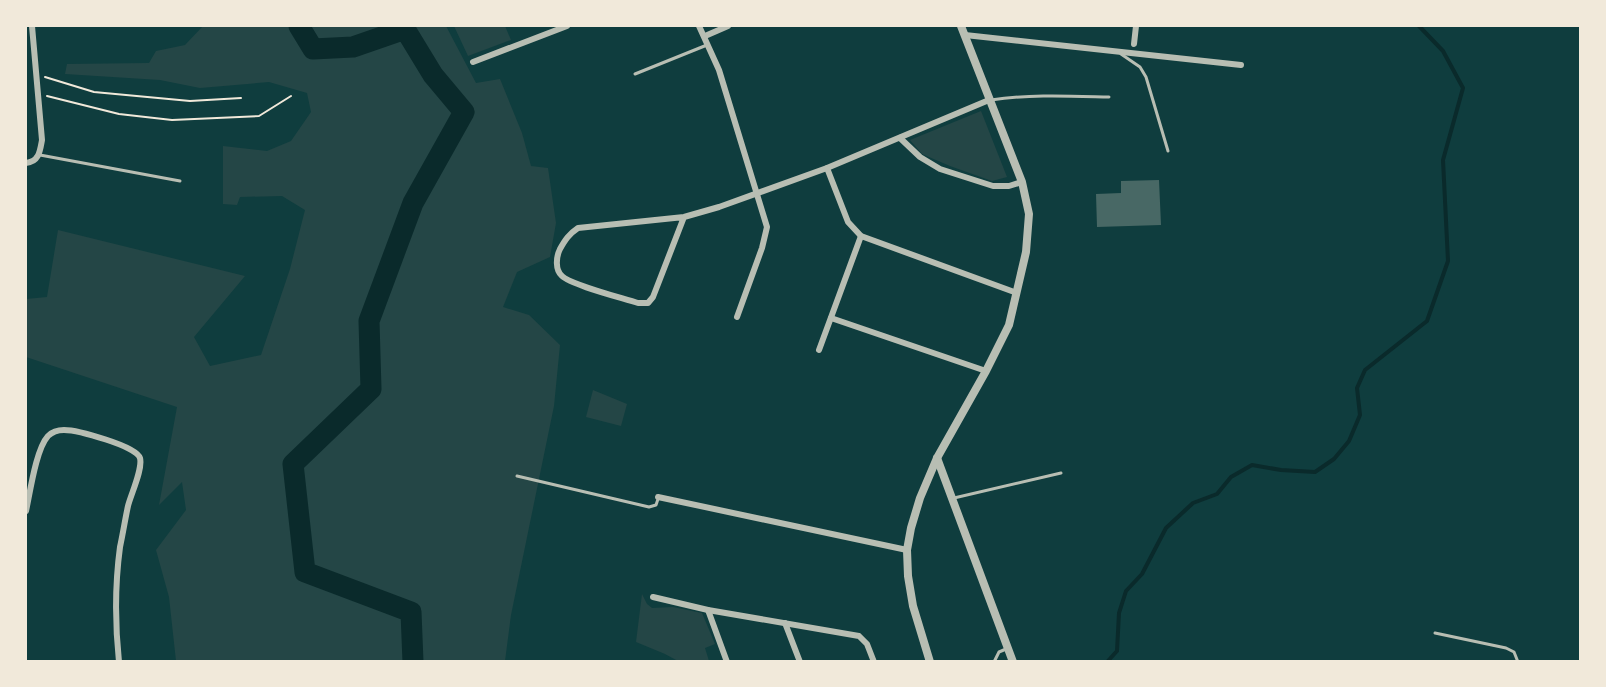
<svg xmlns="http://www.w3.org/2000/svg" width="1606" height="687" font-family="'DM Sans',sans-serif">
<style>
.green{fill:#244646}
.lines{fill:none;stroke-linecap:round;stroke-linejoin:round}
.stream{stroke:#0a2a2b;stroke-width:4}
.river{stroke:#0a2a2b;stroke-width:21}
.building{fill:#486865}
.path{stroke:#f1e9da;stroke-width:2}
.service{stroke:#b8beb3;stroke-width:3}
.minor{stroke:#b8beb3;stroke-width:6}
.tertiary{stroke:#b8beb3;stroke-width:8}
</style>
<rect width="100%" height="100%" fill="#0f3d3e"/>
<g class="green">
<path d="M203 26H446L476 83 500 79 522 133 531 166 548 168 556 223 550 257 517 272 503 307 529 315 560 345 554 406 511 615 505 661H176L169 597 156 550 186 510 182 482 159 505 177 407 26 357V299L47 297 58 230 245 276 194 337 210 366 261 355 290 269 305 210 282 196 240 197 237 205 223 204V146L267 151 291 141 311 112 307 93 269 82 200 88 160 80 65 74 67 64 149 63 156 51 185 45Z"/>
<path d="M454 26H505L511 40 468 56Z"/>
<path d="M981 111 1007 177 992 181 950 166 922 154 910 140Z"/>
<path d="M593 390 627 404 621 426 586 417Z"/>
<path d="M642 594 647 604 652 608 673 607 702 613 715 644 705 648 709 661H678L665 654 636 642Z"/>
</g>
<g class="lines">
<path class="stream" d="M1107 662 1117 651 1119 613 1126 591 1142 574 1166 528 1193 503 1217 494 1231 477 1252 465 1281 470 1315 472 1334 459 1349 441 1360 415 1357 388 1365 370 1427 321 1448 261 1443 160 1463 88 1443 51 1419 26"/>
<path class="river" d="M299 26 313 49 353 47 405 29 433 75 464 112 413 203 369 321 371 389 293 464 305 572 411 612 413 662"/>
</g>
<path class="building" d="M1159 180 1161 225 1097 227 1096 194 1121 193V181Z"/>
<g class="lines">
<g class="path">
<path d="M45 77 94 92 190 101 241 98"/>
<path d="M47 96 119 114 172 120 259 116 291 96"/>
</g>
<g class="service">
<path d="M1121 54 1140 67 1146 77 1168 151"/>
<path d="M635 74 707 45"/>
<path d="M991 100C1031 94 1069 96 1109 97"/>
<path d="M40 155 180 181"/>
<path d="M517 476 649 507 656 505 658 499"/>
<path d="M954 498 1061 473"/>
<path d="M1435 633 1506 648 1514 652 1518 662"/>
<path d="M994 662 999 652 1006 649"/>
</g>
<g class="minor">
<path d="M699 26 719 70 767 227 762 248 737 317"/>
<path d="M965 35 1241 65"/>
<path d="M705 36 728 26"/>
<path d="M1134 44 1136 26"/>
<path d="M473 62 567 26"/>
<path d="M900 138 920 157 940 169 993 186H1009L1022 182"/>
<path d="M26 163C39 162 40 151 42 140L32 26"/>
<path d="M827 168 848 222 861 236 1017 293"/>
<path d="M684 217 653 297 648 303H638C623 298 571 285 562 276 555 270 556 257 560 249 565 240 569 234 578 228L684 217 719 207 827 168 989 100"/>
<path d="M831 318 986 371"/>
<path d="M819 350 861 236"/>
<path d="M658 497 907 550"/>
<path d="M26 511C30 493 36 449 48 436 52 432 58 430 64 430 77 430 137 446 140 458 143 469 131 494 128 506 125 520 123 533 120 547 115 584 115 624 119 662"/>
<path d="M653 597 708 610 859 636 867 644 874 662"/>
<path d="M708 610 727 662"/>
<path d="M785 623 800 662"/>
</g>
<g class="tertiary">
<path d="M937 458 1013 662"/>
<path d="M930 662 913 606 908 576 907 550 911 528 920 498 937 458 986 371 1009 325 1026 252 1029 214 1022 182 961 26"/>
</g>
</g>
<rect width="1606" height="687" fill="none" stroke="#f1e9da" stroke-width="54"/>
</svg>
